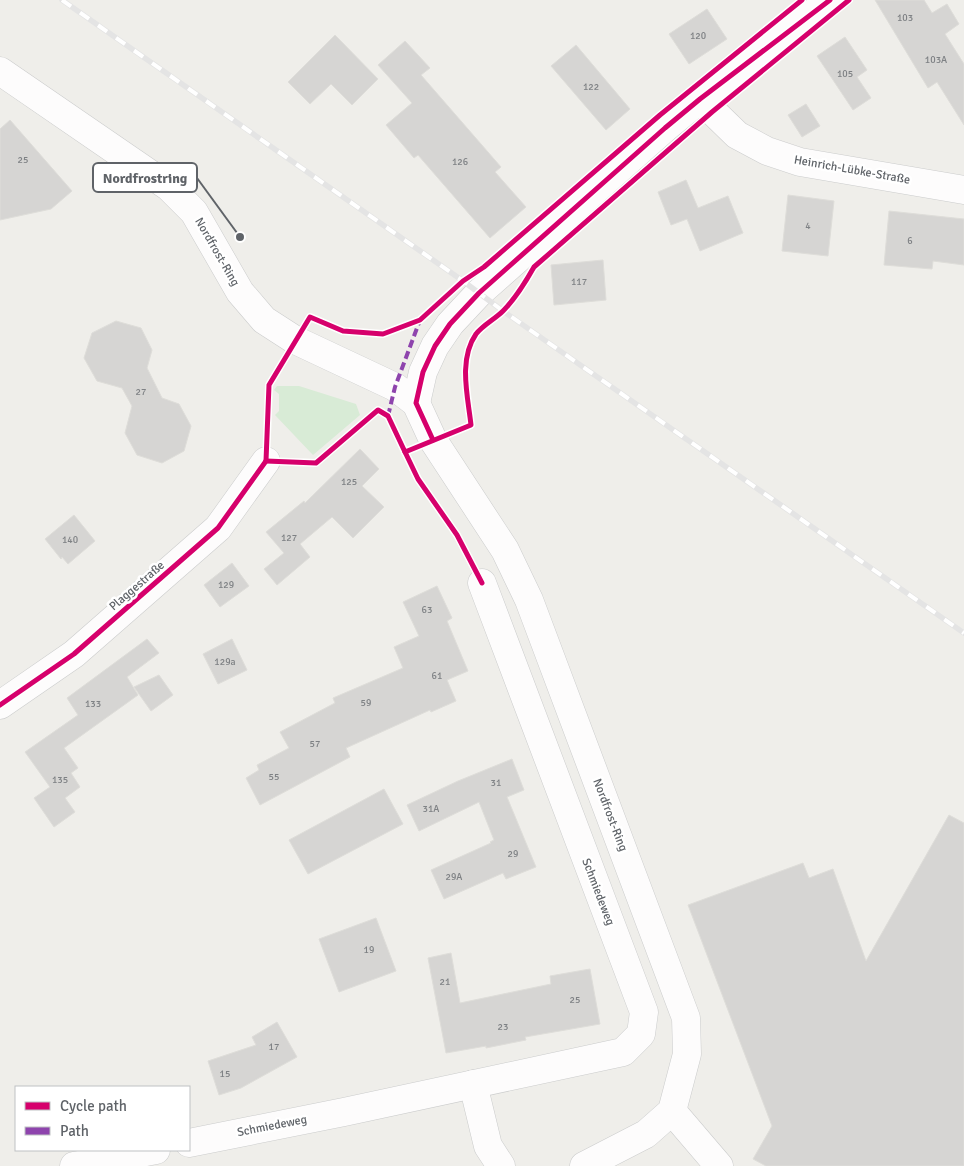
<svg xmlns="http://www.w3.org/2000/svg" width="964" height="1166" font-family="Signika,sans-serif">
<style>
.green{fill:#d8ebd6}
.building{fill:#d6d5d3;stroke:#deddd9}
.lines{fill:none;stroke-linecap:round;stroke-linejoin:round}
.minor-casing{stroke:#cbcccc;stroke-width:29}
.minor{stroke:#fdfcfc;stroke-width:28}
.rail-casing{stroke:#e4e4e4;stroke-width:5.5}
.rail{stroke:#fff;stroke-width:4;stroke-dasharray:11;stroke-linecap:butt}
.quiet{stroke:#8e44ad;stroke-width:4;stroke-dasharray:8 4;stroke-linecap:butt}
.cycleway-casing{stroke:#fff;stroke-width:8}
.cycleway{stroke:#d6006c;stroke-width:5}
.labels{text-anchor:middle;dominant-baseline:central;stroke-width:5;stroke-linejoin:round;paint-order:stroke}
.number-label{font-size:10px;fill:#7e8184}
.street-label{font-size:12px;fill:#5f6368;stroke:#fff}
.leader{fill:none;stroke:#5f6368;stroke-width:2}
.callout-dot{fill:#5f6368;stroke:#fff;stroke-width:2}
.callout{fill:#fff;stroke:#5f6368;stroke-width:2}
.callout-label{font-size:14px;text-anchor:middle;font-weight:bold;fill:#5f6368}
</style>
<rect width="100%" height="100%" fill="#efeeea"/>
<path class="green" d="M277 386H299L356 404 360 415 313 455 275 415 279 411V394L274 390Z"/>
<g class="building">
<path d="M875 0H924L932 13 947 4 959 24 945 34 964 64V125L937 82 928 88Z"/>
<path d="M707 9 727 39 689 64 669 34Z"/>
<path d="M335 35 378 79 352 105 331 84 310 104 288 82Z"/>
<path d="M845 37 867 70 857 77 871 98 853 110 817 56Z"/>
<path d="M405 41 430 68 421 75 501 167 495 172 526 207 490 238 418 155 414 158 386 125 412 103 378 65Z"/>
<path d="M576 45 630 109 606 130 551 66Z"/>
<path d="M806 104 820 126 802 137 788 115Z"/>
<path d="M10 120 72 191 51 209 0 220V129Z"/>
<path d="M686 180 698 208 728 196 743 233 700 251 687 219 671 225 658 192Z"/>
<path d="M788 195 834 201 828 256 782 251Z"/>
<path d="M889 211 964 219V265L933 261 932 269 884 265Z"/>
<path d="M603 260 606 300 554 305 551 265Z"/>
<path d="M116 321 141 328 152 350 147 368 162 398 179 404 191 426 184 451 162 463 137 455 125 433 132 406 122 388 97 381 84 358 92 333Z"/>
<path d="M360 449 379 469 362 486 384 507 353 538 332 517 300 544 310 557 277 585 264 569 284 553 266 532 304 501 305 503Z"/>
<path d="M74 515 95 541 68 564 62 557 61 559 45 539Z"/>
<path d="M232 563 249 586 220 607 204 585Z"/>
<path d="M437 586 452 618 447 621 468 671 447 680 456 701 431 712 430 710 346 748 350 757 260 805 246 778 259 770 257 765 289 748 280 732 335 703 333 698 403 668 394 647 419 636 403 602Z"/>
<path d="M147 639 159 653 127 677 138 695 64 748 78 768 71 773 80 787 65 798 75 812 54 827 34 798 50 787 25 752 78 715 67 698Z"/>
<path d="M232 639 247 670 218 684 203 654Z"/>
<path d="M159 675 173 695 151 711 134 687Z"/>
<path d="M512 759 524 790 507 797 536 867 506 879 503 873 444 899 431 870 491 843 490 842 494 840 479 802 419 831 407 805 458 781Z"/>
<path d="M384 789 403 824 308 874 289 840Z"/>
<path d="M949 815 964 823V1166H766L753 1159 772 1126 688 905 803 863 809 878 833 869 866 961Z"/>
<path d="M376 918 396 971 339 992 319 939Z"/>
<path d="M451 953 460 1003 551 984 550 976 590 969 600 1024 525 1037 526 1040 486 1048V1046L446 1053 428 958Z"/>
<path d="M277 1022 297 1057 241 1088 219 1095 208 1061 256 1045 252 1037Z"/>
</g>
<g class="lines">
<defs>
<g id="minor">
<path d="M0 71 169 187 194 212 240 292 264 320 295 340 395 387 416 403 433 440 505 550 529 600 686 1018 687 1054 672 1111 646 1134 584 1166"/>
<path d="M700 99 737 135 767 151 800 162 964 190"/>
<path d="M416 403 423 372 435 346 450 324 479 293 665 128 700 99 830 0"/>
<path d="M0 705 74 654 218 528 266 461"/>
<path d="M473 1084 488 1146 501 1166"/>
<path d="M672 1111 719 1166"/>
<path d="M189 1143 344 1112 623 1052 641 1034 644 1012 482 583"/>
<path d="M74 1166 156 1150"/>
</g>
</defs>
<use href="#minor" class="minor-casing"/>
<use href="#minor" class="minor"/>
<defs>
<path id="rail" d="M62 0 463 281 503 311 964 633"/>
</defs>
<use href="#rail" class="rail-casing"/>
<use href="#rail" class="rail"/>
<path class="quiet" d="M388 416 395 387 420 320"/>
<defs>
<g id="cycleway">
<path d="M433 440 416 403 423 372 435 346 450 324 479 293 665 128 700 99 830 0"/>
<path d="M405 452 418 479 457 535 482 583"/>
<path d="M266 461 316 463 378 410 388 416 405 452 471 425C468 397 458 360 476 334 483 325 495 319 503 311 516 298 525 283 534 267L712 112 849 0"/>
<path d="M266 461 269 385 310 317 343 331 383 334 420 320 463 281 484 267 660 115 802 0"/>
<path d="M0 705 74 654 218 528 266 461"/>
</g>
</defs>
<use href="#cycleway" class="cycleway-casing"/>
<use href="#cycleway" class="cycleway"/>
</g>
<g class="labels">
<g class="number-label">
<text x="905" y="18">103</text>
<text x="698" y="36">120</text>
<text x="936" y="60">103A</text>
<text x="845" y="74">105</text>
<text x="591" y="87">122</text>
<text x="23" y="160">25</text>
<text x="460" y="162">126</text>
<text x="808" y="226">4</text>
<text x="910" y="241">6</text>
<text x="579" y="282">117</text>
<text x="141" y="392">27</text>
<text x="349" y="482">125</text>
<text x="289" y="538">127</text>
<text x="70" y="540">140</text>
<text x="226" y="585">129</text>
<text x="427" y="610">63</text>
<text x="225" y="662">129a</text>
<text x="437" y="676">61</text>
<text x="366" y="703">59</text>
<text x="93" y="704">133</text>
<text x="315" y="744">57</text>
<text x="274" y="777">55</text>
<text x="60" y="780">135</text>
<text x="496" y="783">31</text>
<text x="431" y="809">31A</text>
<text x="513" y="854">29</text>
<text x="454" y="877">29A</text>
<text x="369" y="950">19</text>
<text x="445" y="982">21</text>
<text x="575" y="1000">25</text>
<text x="503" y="1027">23</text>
<text x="274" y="1047">17</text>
<text x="225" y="1074">15</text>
</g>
<g class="street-label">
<text transform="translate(852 170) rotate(10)">Heinrich-Lübke-Straße</text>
<text transform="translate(217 252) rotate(60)">Nordfrost-Ring</text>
<text transform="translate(137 586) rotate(-41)">Plaggestraße</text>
<text transform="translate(610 815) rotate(69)">Nordfrost-Ring</text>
<text transform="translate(598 892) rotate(69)">Schmiedeweg</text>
<text transform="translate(272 1126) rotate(-11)">Schmiedeweg</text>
</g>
</g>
<path class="leader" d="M240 237L197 178"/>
<circle class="callout-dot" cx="240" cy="237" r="5"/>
<rect class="callout" x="93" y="163" width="104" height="29" rx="5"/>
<g class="callout-label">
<text x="145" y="183">Nordfrostring</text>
</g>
<rect x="15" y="1086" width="175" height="65" fill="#ffffff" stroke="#bfc1c3"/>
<rect x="25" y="1102" width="25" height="8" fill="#d6006c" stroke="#bfc1c3"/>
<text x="60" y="1111" font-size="15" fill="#5f6368">Cycle path</text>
<rect x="25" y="1127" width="25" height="8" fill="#8e44ad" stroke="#bfc1c3"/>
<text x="60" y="1136" font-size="15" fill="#5f6368">Path</text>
</svg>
